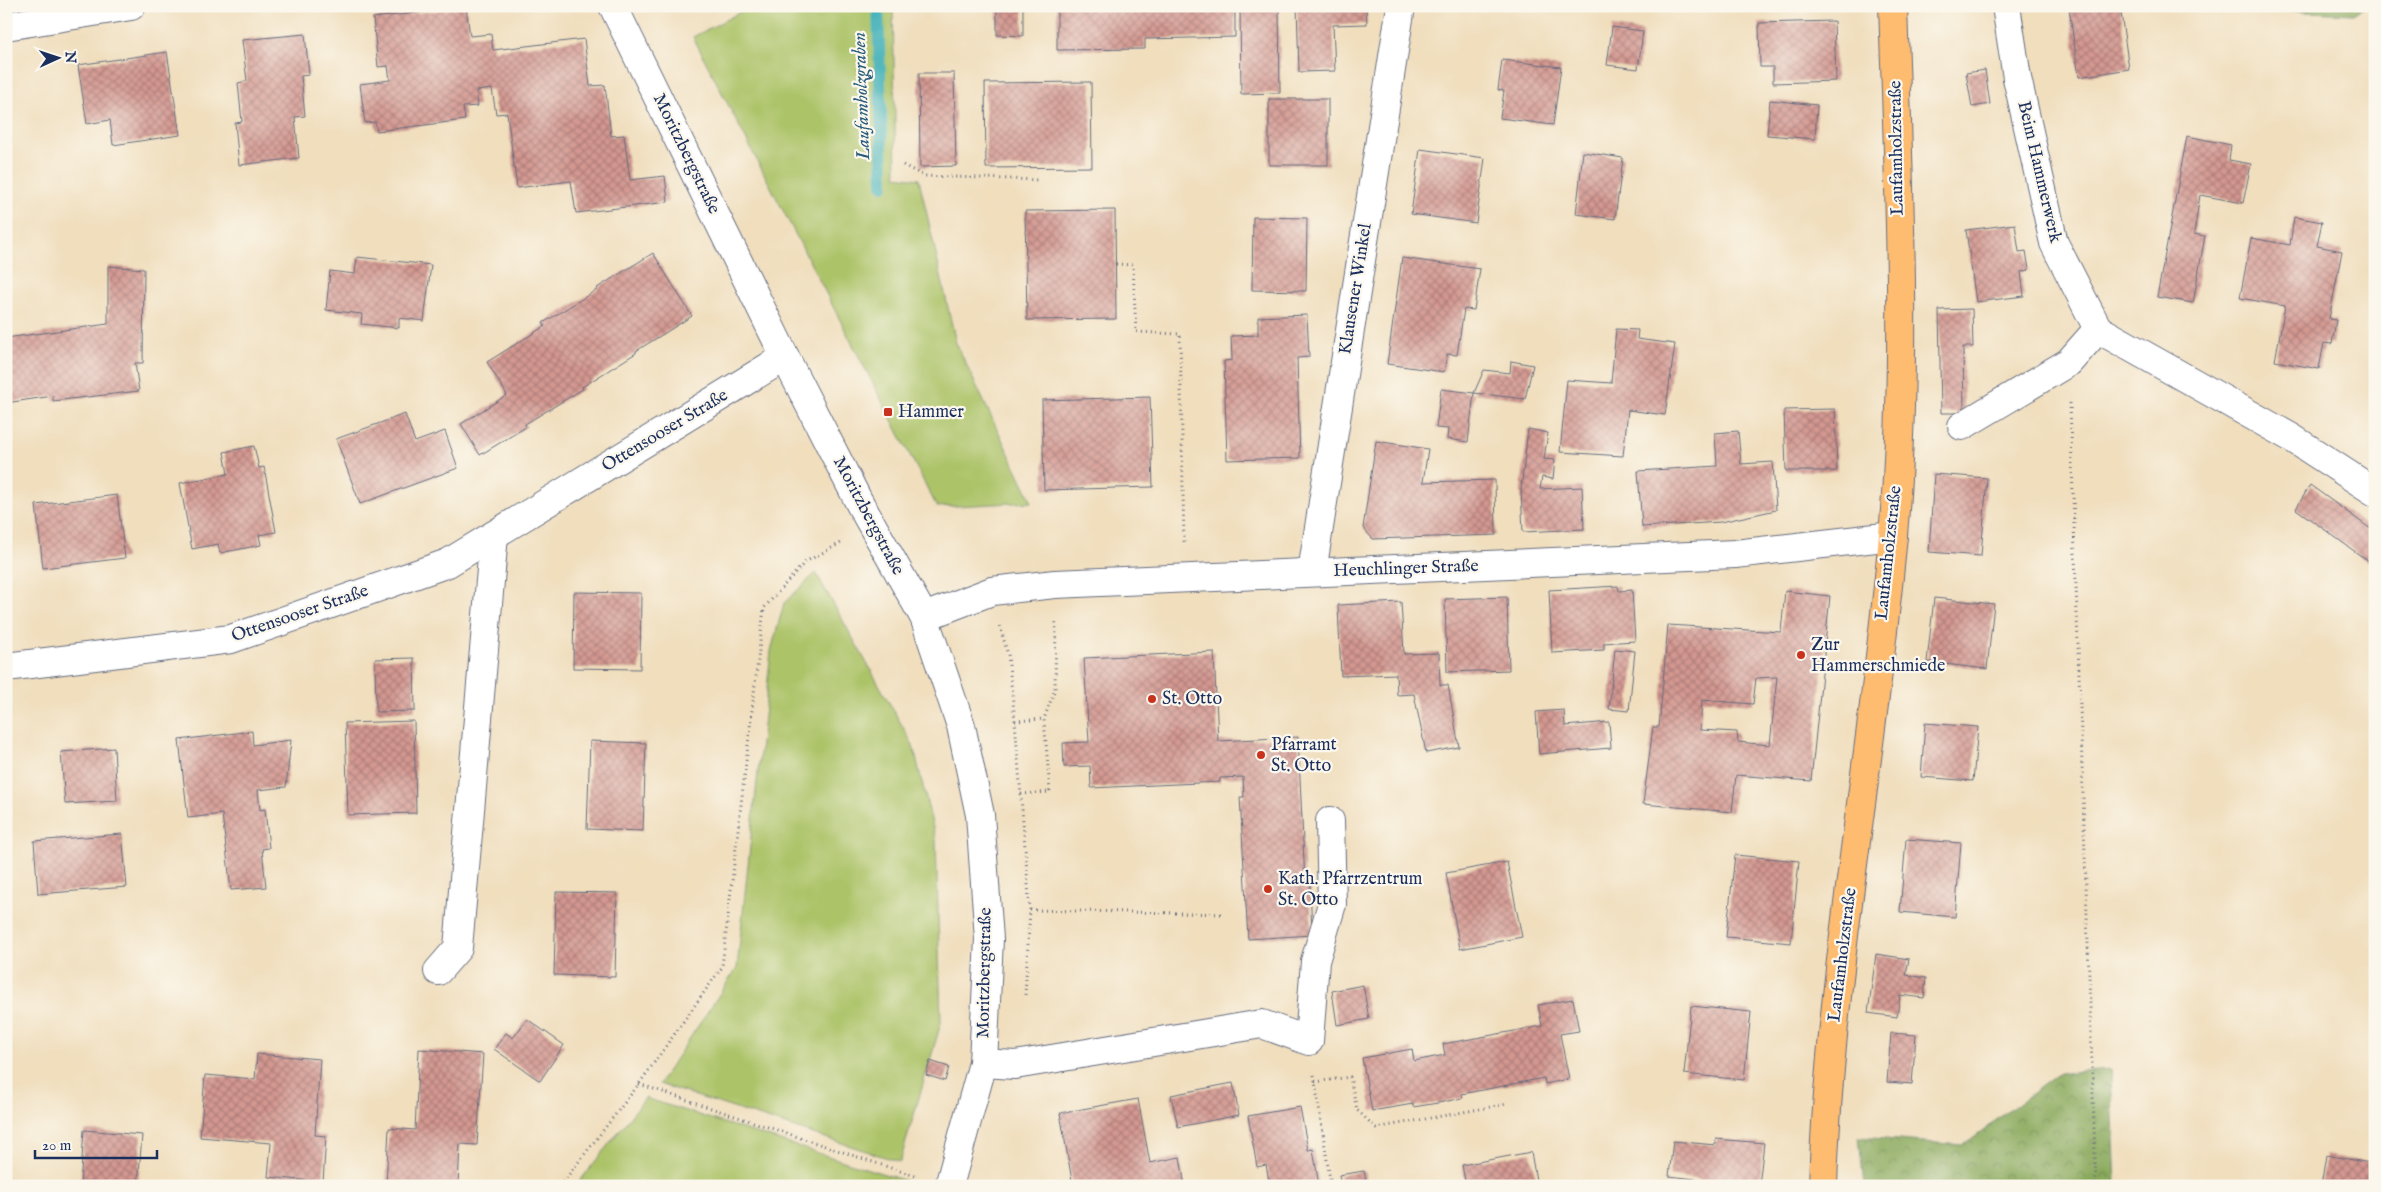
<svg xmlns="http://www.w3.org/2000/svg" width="2381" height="1192" font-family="'IM FELL English',serif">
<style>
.grass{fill:#acc368;stroke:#647963}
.forest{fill:url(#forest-crowns);stroke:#526c5d}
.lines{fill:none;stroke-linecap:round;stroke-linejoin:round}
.stream{stroke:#3fb0b8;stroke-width:12}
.building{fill:url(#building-cross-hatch);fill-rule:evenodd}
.minor-casing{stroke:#666c7f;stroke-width:30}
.major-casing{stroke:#666c7f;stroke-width:30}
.path{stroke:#666c7f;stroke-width:3;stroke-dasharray:1 4;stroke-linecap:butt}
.minor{stroke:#fff;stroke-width:28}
.major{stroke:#febc70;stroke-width:28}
.poi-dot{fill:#c8321e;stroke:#fbf7ec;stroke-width:2}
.labels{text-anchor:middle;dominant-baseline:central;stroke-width:4.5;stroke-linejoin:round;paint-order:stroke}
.street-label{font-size:18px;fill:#1b2f5e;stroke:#fbf7ec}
.poi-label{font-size:18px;fill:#1b2f5e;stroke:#fbf7ec;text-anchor:start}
.water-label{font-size:19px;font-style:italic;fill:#285c7e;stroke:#fbf7ec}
</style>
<defs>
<pattern id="forest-crowns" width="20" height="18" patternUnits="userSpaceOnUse" patternTransform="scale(1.25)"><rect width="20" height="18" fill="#89a95c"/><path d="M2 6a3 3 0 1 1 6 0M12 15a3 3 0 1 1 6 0" fill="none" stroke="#6f8a4f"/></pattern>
<pattern id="building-cross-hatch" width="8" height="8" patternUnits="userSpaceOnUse" patternTransform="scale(1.25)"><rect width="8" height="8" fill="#d49890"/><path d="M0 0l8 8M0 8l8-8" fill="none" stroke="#ab7c79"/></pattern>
</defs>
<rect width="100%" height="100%" fill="#fbf7ec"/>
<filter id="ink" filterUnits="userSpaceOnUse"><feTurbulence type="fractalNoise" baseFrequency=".02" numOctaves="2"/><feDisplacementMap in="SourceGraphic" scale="10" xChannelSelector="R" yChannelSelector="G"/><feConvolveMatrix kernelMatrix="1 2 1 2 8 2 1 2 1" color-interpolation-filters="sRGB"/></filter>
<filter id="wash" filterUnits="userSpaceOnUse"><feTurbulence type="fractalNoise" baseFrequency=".0096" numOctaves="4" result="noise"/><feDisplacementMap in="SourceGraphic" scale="20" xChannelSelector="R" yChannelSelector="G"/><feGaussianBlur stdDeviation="1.12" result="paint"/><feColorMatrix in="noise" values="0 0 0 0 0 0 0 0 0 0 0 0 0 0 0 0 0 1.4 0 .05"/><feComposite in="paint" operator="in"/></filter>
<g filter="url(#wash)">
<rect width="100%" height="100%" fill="#f0debd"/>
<g class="grass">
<path d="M748 6H893L896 176 919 179 956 343 1032 502 937 507 693 37 748 8Z"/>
<path d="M816 573 913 745 936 840 941 1023 900 1162 659 1084 737 968 771 651 784 603Z"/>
<path d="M645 1098 922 1186H576Z"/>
</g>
<g class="forest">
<path d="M2168 6H2366L2353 14Z"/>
<path d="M2111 1069 2116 1186H1864L1859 1137 1963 1145 2059 1073Z"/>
</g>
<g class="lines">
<path class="stream" d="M878 6 883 185"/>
</g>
<g id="blocks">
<g class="building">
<path d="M997 6H1023V36L997 35Z"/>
<path d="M1057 6H1235V37L1145 39V49L1057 50Z"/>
<path d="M1240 6H1279L1280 93 1241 94Z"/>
<path d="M1297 6H1366L1367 24 1333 25 1335 71 1299 72Z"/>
<path d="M2081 6H2120L2129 69 2079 77 2069 8Z"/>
<path d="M466 7 470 36 491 34 493 50 584 39 590 86 605 85 611 136 624 135 630 180 665 176 668 202 576 213 571 181 517 188 507 113 496 114 492 89 476 91 478 106 463 107 465 120 377 131 375 122 365 123 360 84 390 80 388 66 378 67 373 18Z"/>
<path d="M1834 21 1836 81 1773 83V67H1760L1759 23Z"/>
<path d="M1612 27 1643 31 1638 69 1607 65Z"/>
<path d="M305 34 309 75 301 76 305 116 295 117 299 158 239 165 235 123 242 122 238 83 247 81 242 40Z"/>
<path d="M167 52 180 135 113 145 110 120 87 124 78 65Z"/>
<path d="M1502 60 1561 67 1553 125 1500 118 1504 91 1498 90Z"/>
<path d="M1985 70 1990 104 1972 107 1966 73Z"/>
<path d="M919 73H954L956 166 920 167Z"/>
<path d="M1091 82 1092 167 986 168 985 83Z"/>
<rect x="1269" y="99" width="59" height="66"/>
<path d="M1770 100 1817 105 1815 139 1767 135Z"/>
<path d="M7 117 11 140 6 141V118Z"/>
<path d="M2187 136 2231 145 2229 160 2251 164 2243 203 2200 195 2194 234 2205 236 2193 303 2157 297Z"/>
<path d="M1420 149 1485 158 1476 223 1411 214Z"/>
<path d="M1583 152 1623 158 1615 219 1576 214Z"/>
<path d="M1115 210 1116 319 1027 320 1025 211Z"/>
<path d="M1253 217 1307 218 1306 291 1252 290Z"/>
<path d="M2294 217 2322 222 2317 246 2342 251 2329 319 2336 320 2332 344 2324 343 2319 369 2275 361 2285 306 2240 298 2251 238 2290 245Z"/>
<path d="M2015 224 2019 252 2026 251 2029 270 2021 272 2024 296 1976 302 1966 230Z"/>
<path d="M653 253 692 316 636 351V353L582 387 583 389 525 424 526 427 480 455 461 424 507 395 487 362 545 326 543 323 598 289 597 288Z"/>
<path d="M357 257 431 265 424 321 399 318V328L361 324 362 314 326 310 330 271 355 274Z"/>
<path d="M1402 258 1480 269 1474 310 1464 309 1457 355 1447 354 1444 372 1387 364Z"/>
<path d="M108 266 144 269 143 363H135L139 391 53 401V396L6 403V338L108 324Z"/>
<path d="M1972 309 1973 347H1963L1964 413H1941L1939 310Z"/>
<path d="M1307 315 1309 357 1297 358 1300 458 1227 460 1224 361 1232 360 1231 336 1258 335V317Z"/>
<path d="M1616 329 1638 330 1637 339 1675 344 1665 415 1628 410 1623 456 1560 452 1567 380 1611 383Z"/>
<path d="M1511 361 1533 365 1525 399 1474 393 1484 370 1510 373Z"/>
<path d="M1441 389 1474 393 1468 442 1447 439 1448 429 1436 428Z"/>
<path d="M1150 397 1153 487 1044 490 1042 400Z"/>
<path d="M1835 409 1837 471H1786L1784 410Z"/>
<path d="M405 414 415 442 445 431 458 468 360 504 336 439Z"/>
<path d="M1528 429 1548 433 1544 459 1555 460 1553 479 1542 477 1540 489 1582 487 1584 529 1523 532 1521 490Z"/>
<path d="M1738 431 1741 464 1773 462 1776 510 1721 522 1642 527 1638 471 1717 466 1715 433Z"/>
<path d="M1376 441 1428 449 1423 482 1495 480 1496 535 1373 539 1363 528Z"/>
<path d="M254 446 259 468 264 467 276 532 259 535 261 545 220 553 218 544 192 549 180 483 228 474 224 452Z"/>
<path d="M1934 474 1987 478 1981 556 1929 552Z"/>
<path d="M2310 485 2375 532V566L2296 509Z"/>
<path d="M117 495 125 558 43 568 36 505Z"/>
<path d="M1618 586 1619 591 1632 590 1635 641 1604 643V650L1552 653 1549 590Z"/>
<path d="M1785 591 1830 596 1811 781 1736 775 1732 812 1643 804 1653 727H1659L1668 625 1781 632ZM1777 677 1770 745 1738 742 1737 732 1700 730 1702 700 1753 704 1756 678Z"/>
<path d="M574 592 641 593 640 669 573 668Z"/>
<path d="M1507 597 1509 670 1447 672 1445 599Z"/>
<path d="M1934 598 1994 604 1987 669 1927 662Z"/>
<path d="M1401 602 1404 654 1439 653 1440 685H1448L1459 747 1426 753 1414 694 1397 695 1396 674 1341 676 1338 605Z"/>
<path d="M1615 649 1635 651 1629 711 1609 709Z"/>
<path d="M1214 652 1218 741 1298 737 1305 883 1310 882 1312 935 1248 939 1240 797H1244L1243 777 1220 778V782L1091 788 1090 766 1064 767 1063 743 1089 742 1084 658Z"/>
<path d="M414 658 415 711 376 712 375 659Z"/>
<path d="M1564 710 1565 726 1609 722 1611 748 1539 754 1536 712Z"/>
<path d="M414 721 416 813 348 815 345 723Z"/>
<path d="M1925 723 1978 727 1973 781 1921 777Z"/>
<path d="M252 731 253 745 291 740 286 787 258 790 260 810 265 809 269 848 262 849 266 887 231 890 222 814 188 818 179 740Z"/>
<path d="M590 741 646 743 643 831 587 829Z"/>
<path d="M114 748 117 801 65 804 61 752Z"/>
<path d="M122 834 127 887 38 894 34 841Z"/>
<path d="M1906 839 1961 843 1955 917 1900 912Z"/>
<path d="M1735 855 1799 861 1791 943 1726 937Z"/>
<path d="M1507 862 1522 937 1460 949 1446 873Z"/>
<path d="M556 892 617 893 615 977 554 975Z"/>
<path d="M1876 954 1909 959 1906 975 1926 978 1924 998 1900 995 1897 1017 1868 1013Z"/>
<path d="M1363 985 1369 1019 1337 1025 1332 991Z"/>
<path d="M1573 999 1579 1031 1560 1034 1569 1079 1545 1084 1544 1078 1467 1093 1462 1094 1463 1098 1438 1103 1413 1107V1104L1372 1111 1362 1058 1412 1049 1414 1061 1445 1055 1443 1044 1542 1026 1538 1005Z"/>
<path d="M1691 1006 1751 1012 1744 1080 1684 1074Z"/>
<path d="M527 1019 564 1045 540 1081 494 1049 506 1033 513 1038Z"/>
<path d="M1891 1033 1916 1035 1912 1084 1887 1082Z"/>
<path d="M419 1049 483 1054 477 1145 460 1144 458 1186H386L389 1128 415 1130Z"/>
<path d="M257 1054 320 1059 315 1135 326 1136 323 1182 268 1177 271 1143 200 1137 205 1075 255 1079Z"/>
<path d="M930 1061 949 1067 945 1081 926 1075Z"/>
<path d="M1233 1083 1239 1115 1178 1127 1171 1095Z"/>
<path d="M1138 1099 1150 1163 1180 1157 1185 1186H1073L1060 1113Z"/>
<path d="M1300 1107 1308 1150 1313 1149 1319 1186H1270L1266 1165 1257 1167 1248 1116Z"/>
<path d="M84 1130 142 1135 138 1186H80Z"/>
<path d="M1716 1139 1764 1143 1759 1186H1712L1713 1181 1669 1176 1673 1141 1715 1145Z"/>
<path d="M1531 1152 1537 1186H1466L1462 1165Z"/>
<path d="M2326 1155 2370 1163 2367 1186H2321Z"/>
<path d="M1364 1171 1367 1186H1341L1339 1175Z"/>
<path d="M1573 1181 1599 1185V1186H1573Z"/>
</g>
</g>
</g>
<g filter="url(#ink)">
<use href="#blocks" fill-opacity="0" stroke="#666c7f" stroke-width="1"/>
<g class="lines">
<defs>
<g id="minor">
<path d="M613 6 785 357 859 502 924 617 961 726 980 815 989 939 983 1063 949 1186"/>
<path d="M6 26 131 6"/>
<path d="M2098 329 2292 438 2375 492"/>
<path d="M1962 426 2069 362 2098 329 2054 243 2017 78 2006 6"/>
<path d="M1312 572 1401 6"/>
<path d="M924 617 992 591 1055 584 1735 554 1893 536"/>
<path d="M6 667 231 639 448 563 785 357"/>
<path d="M438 971 458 948 494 535"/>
<path d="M983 1063 1015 1065 1262 1024 1309 1041 1315 961 1332 904 1330 821"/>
</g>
<path id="major" d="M1823 1186C1830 968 1874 752 1893 535 1908 360 1899 182 1893 6"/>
</defs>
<use href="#minor" class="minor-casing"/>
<use href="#major" class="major-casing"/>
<g class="path">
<path d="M903 165 924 176 1039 180"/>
<path d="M1116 264 1133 265 1136 332 1180 334 1184 542"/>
<path d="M2070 403 2096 1186"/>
<path d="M1000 626 1008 655 1015 721 1030 910 1025 995"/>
<path d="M1015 721 1044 719"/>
<path d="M1021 794 1050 792 1044 719 1055 689 1056 619"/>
<path d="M1030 910 1225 914"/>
<path d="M1314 1075 1331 1186"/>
<path d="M1315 1082 1350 1077 1357 1110 1376 1128 1507 1104"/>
<path d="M639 1084 915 1176"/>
<path d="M560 1186 639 1084 722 967 764 608 805 562 841 543"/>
</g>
<use href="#minor" class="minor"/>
<use href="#major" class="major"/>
</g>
</g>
<g class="poi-dot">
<rect x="883" y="407" width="10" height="10" rx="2.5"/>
<circle cx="1801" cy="655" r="5"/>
<circle cx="1152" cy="699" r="5"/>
<circle cx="1261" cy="755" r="5"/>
<circle cx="1268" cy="889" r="5"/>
</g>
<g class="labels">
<g class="street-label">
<text transform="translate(1897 148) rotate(-91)">Laufamholzstraße</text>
<text transform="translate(686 154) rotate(64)">Moritzbergstraße</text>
<text transform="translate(2039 172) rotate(77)">Beim Hammerwerk</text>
<text transform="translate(1356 289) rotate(-81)">Klausener Winkel</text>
<text transform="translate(665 431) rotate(-31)">Ottensooser Straße</text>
<text transform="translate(868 516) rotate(62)">Moritzbergstraße</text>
<text transform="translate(1889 553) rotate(-84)">Laufamholzstraße</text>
<text transform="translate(1406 569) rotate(-2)">Heuchlinger Straße</text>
<text transform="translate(300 614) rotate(-19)">Ottensooser Straße</text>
<text transform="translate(1843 955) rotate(-83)">Laufamholzstraße</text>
<text transform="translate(985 973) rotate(-89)">Moritzbergstraße</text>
</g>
<g class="poi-label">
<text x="898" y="412">Hammer</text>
<text x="1811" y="645">Zur<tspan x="1811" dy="21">Hammerschmiede</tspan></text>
<text x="1162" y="699">St. Otto</text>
<text x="1271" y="745">Pfarramt<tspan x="1271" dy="21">St. Otto</tspan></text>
<text x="1278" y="879">Kath. Pfarrzentrum<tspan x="1278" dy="21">St. Otto</tspan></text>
</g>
<g class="water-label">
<text transform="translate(862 96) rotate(-92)">Laufamholzgraben</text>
</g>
</g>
<rect width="2381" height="1192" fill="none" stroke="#fbf7ec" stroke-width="25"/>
<g transform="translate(58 58) rotate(87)" stroke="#fbf7ec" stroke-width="4" paint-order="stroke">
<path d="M0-4L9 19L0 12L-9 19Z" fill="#1b2f5e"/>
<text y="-8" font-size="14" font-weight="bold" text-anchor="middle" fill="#1b2f5e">N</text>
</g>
<path d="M35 1150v8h122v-8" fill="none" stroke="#1b2f5e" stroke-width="2.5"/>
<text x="42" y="1150" font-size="15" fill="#1b2f5e" stroke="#fbf7ec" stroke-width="4" paint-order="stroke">20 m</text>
</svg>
